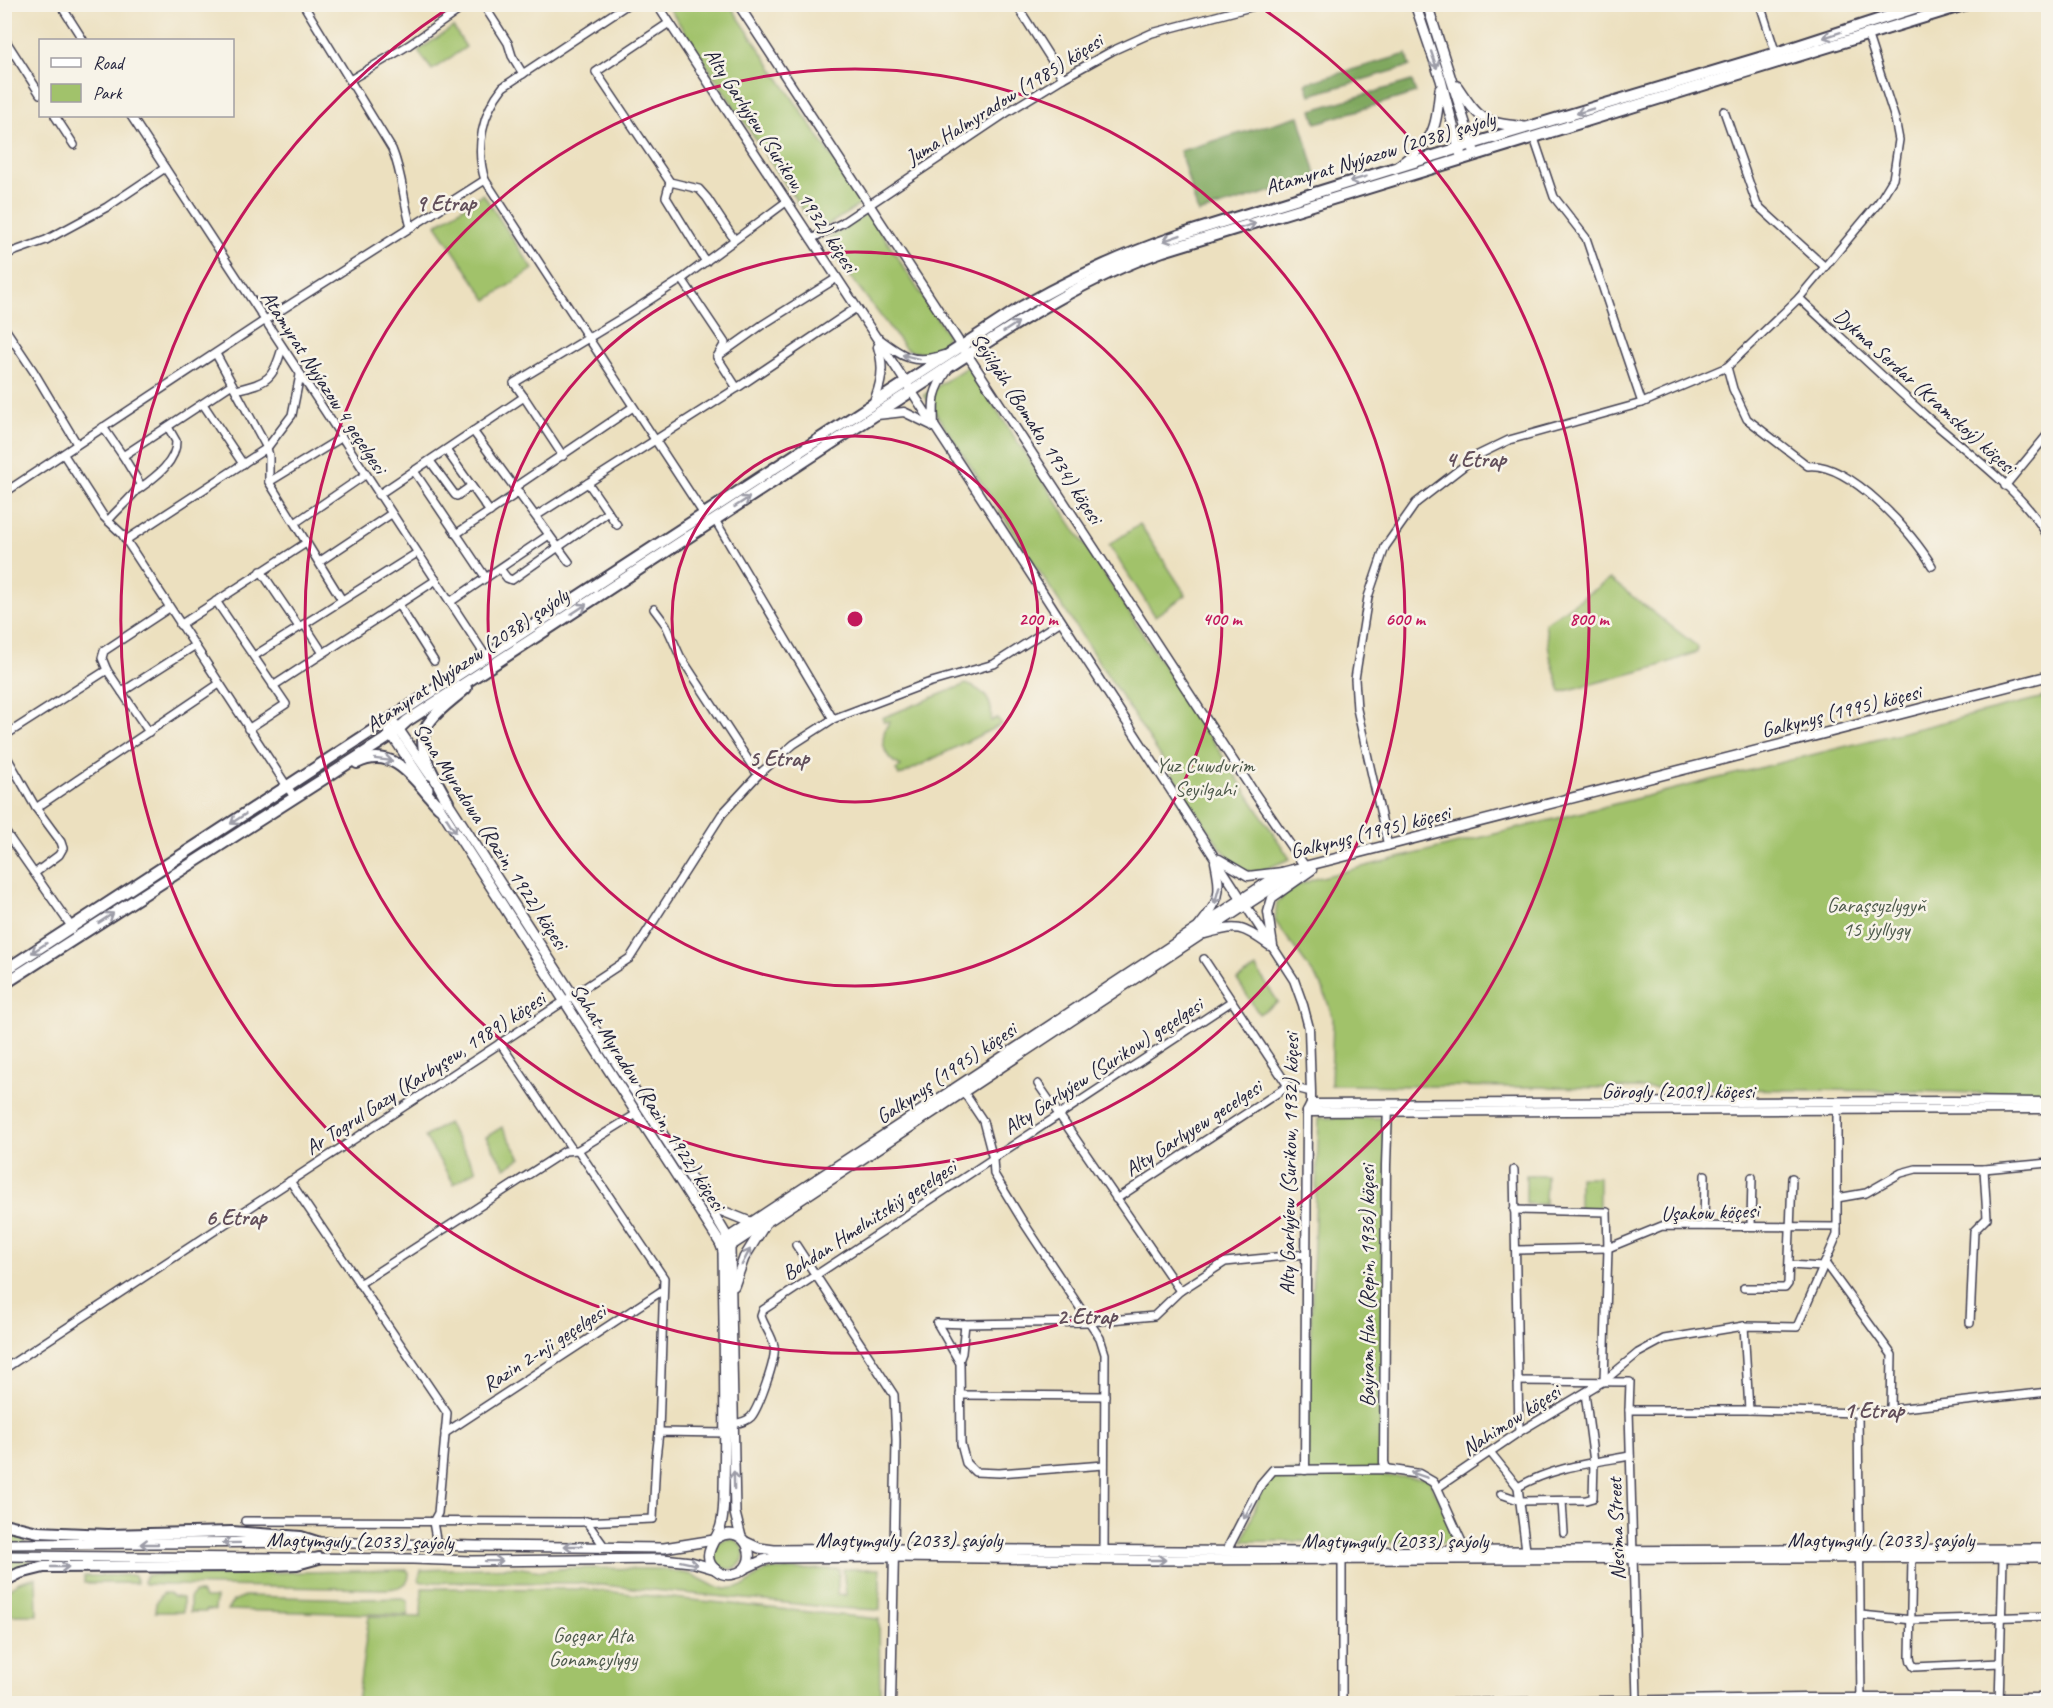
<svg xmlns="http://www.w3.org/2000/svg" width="2053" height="1708" font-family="Caveat,sans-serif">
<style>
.green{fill:#a1c26b;stroke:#627253;stroke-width:1.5}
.forest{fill:#80a85f;stroke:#51654d;stroke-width:1.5}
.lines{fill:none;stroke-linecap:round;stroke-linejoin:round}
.minor-casing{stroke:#403e4f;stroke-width:10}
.tertiary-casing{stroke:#403e4f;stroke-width:11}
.secondary-casing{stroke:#403e4f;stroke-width:12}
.primary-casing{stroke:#403e4f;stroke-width:14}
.minor{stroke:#fff;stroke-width:7}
.tertiary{stroke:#fff;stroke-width:8}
.secondary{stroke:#fff;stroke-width:9}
.primary{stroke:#fff;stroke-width:10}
.oneway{stroke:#9c9ca7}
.ring{fill:none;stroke:#c2185b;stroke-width:3}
.labels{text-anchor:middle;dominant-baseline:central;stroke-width:5;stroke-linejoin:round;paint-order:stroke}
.street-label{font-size:21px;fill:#22223b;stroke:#f7f3e8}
.park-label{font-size:21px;fill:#4e5a4c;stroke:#f7f3e8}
.neighbourhood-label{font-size:22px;font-weight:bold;fill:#624f5b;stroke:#f7f3e8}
.centre{fill:#c2185b;stroke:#f7f3e8;stroke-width:3}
.ring-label{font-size:18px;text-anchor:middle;font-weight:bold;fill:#c2185b;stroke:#f7f3e8;stroke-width:5;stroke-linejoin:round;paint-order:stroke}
</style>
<rect width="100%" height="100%" fill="#f7f3e8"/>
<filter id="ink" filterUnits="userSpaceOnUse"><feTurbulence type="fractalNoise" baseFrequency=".0167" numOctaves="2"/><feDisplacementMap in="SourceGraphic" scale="12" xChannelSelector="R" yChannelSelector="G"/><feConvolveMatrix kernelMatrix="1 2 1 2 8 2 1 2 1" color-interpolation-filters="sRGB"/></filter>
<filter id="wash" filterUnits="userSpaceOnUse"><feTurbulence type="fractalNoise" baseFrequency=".008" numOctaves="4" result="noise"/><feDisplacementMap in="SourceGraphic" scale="24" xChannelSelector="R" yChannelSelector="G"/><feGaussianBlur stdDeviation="1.35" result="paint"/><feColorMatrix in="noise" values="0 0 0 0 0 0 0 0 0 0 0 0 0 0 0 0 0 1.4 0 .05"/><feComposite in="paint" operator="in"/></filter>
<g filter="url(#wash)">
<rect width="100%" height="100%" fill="#ece0bf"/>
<g class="green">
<path d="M667 5H730L863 203 817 232Z"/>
<path d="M453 27 466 47 432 70 418 51Z"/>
<path d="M483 194 533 269 487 300 436 225Z"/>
<path d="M868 212 947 334 945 342C932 352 920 357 905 348L824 242Z"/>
<path d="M968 366 1290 859 1258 872 1242 871 1220 847 924 395Z"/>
<path d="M1140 524 1186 595 1155 616 1109 545Z"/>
<path d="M1610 579 1698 647 1697 652 1656 667 1561 692 1550 656 1545 623Z"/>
<path d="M966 684C984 690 994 701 991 721L997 718 1002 724 899 776 896 770 901 766C882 758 878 737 890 721L884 722 882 718Z"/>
<path d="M2048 696V1095L1909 1091 1331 1085 1333 1018 1322 986 1275 921 1277 902 1296 886 1318 878Z"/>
<path d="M1256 968 1278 1002 1259 1014 1237 980Z"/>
<path d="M1319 1118H1388L1384 1476 1428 1478 1461 1543 1243 1541 1267 1476 1305 1469Z"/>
<path d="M447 1123 476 1170 454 1184 425 1137Z"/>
<path d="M502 1127 521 1158 505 1168 486 1137Z"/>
<path d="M1526 1175H1546L1545 1204H1526Z"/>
<rect x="1579" y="1177" width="20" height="33"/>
<path d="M5 1529 24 1534 30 1565 5 1576Z"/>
<circle cx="729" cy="1554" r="15"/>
<path d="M515 1567 541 1571 569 1568 664 1569 693 1575 714 1586 726 1589 744 1586 766 1570 839 1569 837 1595H846L843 1569H880V1610L837 1608 581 1583 422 1582 419 1580 421 1570Z"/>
<path d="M407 1570 409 1572C410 1586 399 1588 387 1589L168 1585 145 1584 143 1581 147 1575Z"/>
<path d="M135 1575 137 1583H84V1576Z"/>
<path d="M36 1577 37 1615H5V1591L19 1582Z"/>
<path d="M422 1588 583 1589 879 1619 880 1703H357L369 1616 421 1617Z"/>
<path d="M163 1593H169L173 1597 183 1598V1612H155L156 1603Z"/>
<path d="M194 1593H201L204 1598H216L215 1610H206V1612H190V1598Z"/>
<path d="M245 1596 364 1599 403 1598 408 1602V1615L227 1610 233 1601Z"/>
</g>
<g class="forest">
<path d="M1407 54 1410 66 1310 95 1306 83Z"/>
<path d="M1412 81 1416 93 1316 123 1312 110Z"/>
<path d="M1299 116 1317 178 1198 213 1180 151Z"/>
</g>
</g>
<g filter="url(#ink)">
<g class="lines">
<defs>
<g id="minor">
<path d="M60 4 83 40"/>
<path d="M303 4 392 149C403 175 403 201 411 227"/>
<path d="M483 4 508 43 512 56 523 74"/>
<path d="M628 4 503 87C482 113 475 148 485 180L705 516"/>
<path d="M1016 4 1063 78"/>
<path d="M1760 4 1776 54"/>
<path d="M669 23 596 72 670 182 699 189 707 198 734 239"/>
<path d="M4 38 40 94"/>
<path d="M350 80 409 45 468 4"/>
<path d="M1724 111 1757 205 1824 266"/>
<path d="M55 116 74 145"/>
<path d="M131 116 487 658"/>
<path d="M1534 138 1554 197 1586 238 1642 403"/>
<path d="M670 182 666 197 706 262"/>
<path d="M811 239 842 223 1006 113 1063 78 1112 51 1152 33 1262 4"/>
<path d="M4 255 46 240 107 207 165 168"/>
<path d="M682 279 725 343 717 357 737 388"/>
<path d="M1799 298C1841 337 1883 377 1926 416 1964 450 2025 493 2048 537"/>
<path d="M4 327 34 372 77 444"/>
<path d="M216 354 267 448 269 456V482L342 600"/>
<path d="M717 357 762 325 837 278"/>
<path d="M1727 367 1733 389 1747 419 1808 466C1850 462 1913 533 1932 566"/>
<path d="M236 390C268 382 273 380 282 348"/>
<path d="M524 397 563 456"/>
<path d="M203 404 243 464"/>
<path d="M103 427 123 456 232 384"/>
<path d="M473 431 569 562"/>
<path d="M446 450 490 512"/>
<path d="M64 455 104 517 122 534 294 797"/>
<path d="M430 461 455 495 457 496 471 486"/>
<path d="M414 471 486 578"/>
<path d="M269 482 341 438"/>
<path d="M588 483 617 525"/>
<path d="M2005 486 2048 434"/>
<path d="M515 487 633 407"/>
<path d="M139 489C154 478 177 462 176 441L168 427"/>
<path d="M4 493 264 321 485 180"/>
<path d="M378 495 524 397 514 383 625 316 682 279 786 202"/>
<path d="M536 516 737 388 856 308"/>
<path d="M715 520 833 719"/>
<path d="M108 521C116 510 137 494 140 484L123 456"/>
<path d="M295 523 365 475"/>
<path d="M456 534 519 492"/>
<path d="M126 540 267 448 292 415 300 375"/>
<path d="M319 562 391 514"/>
<path d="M500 569 507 578 512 580 608 512"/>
<path d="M261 571 299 627"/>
<path d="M216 601 286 704 248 729"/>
<path d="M450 602 549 535"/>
<path d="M398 604 434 661"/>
<path d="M654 609 666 625 680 656 758 775"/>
<path d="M304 624 323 653"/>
<path d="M180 625 306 543"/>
<path d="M254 656 417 553"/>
<path d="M107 670 102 658 104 651 169 608"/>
<path d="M273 686 436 580"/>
<path d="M122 692 194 646"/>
<path d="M4 736 107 670 149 732"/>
<path d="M4 752 36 808 61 842 63 848 59 855 35 873"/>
<path d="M36 808 219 684"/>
<path d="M4 830 73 929"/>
<path d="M1388 846 1357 709 1355 679 1368 597 1385 547 1416 503 1478 455 1509 440 1642 403 1727 367 1799 298 1879 202 1893 179 1899 140 1895 119 1867 33"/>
<path d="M1204 959 1288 1086 1311 1092"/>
<path d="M500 1043 572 1149"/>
<path d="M1038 1084 1180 1291"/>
<path d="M963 1091 983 1121 993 1159 994 1174 1022 1220 1100 1338 1105 1354 1104 1552"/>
<path d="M578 1150 664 1278 659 1432"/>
<path d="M1514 1170 1519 1432"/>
<path d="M290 1181 447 1413 438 1513 433 1522 437 1545"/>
<path d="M1837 1198 1866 1193 1901 1173 1916 1169H1984L2048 1163"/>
<path d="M1116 1199 1288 1086"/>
<path d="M1514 1210 1607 1212 1608 1248 1604 1381"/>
<path d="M1704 1226 1705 1175"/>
<path d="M1751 1226 1752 1177"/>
<path d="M796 1245 894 1395 896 1440 894 1549"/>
<path d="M1516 1250 1608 1248 1662 1226 1837 1227"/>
<path d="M1825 1263 1892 1355 1891 1409"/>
<path d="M1789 1265 1823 1267"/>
<path d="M359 1284 565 1151 578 1150 638 1113"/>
<path d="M1744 1288H1785L1788 1284 1792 1178"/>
<path d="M937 1323 965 1324 1089 1322 1154 1316 1180 1291 1225 1262 1306 1254"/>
<path d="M937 1323 960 1363 961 1444 966 1463 975 1472 999 1473 1104 1465"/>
<path d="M1970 1323 1974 1231 1987 1218 1984 1169"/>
<path d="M959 1361 962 1353 965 1324"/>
<path d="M4 1369 630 958 722 814 758 775 794 744 833 719 928 683 994 664 1061 621"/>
<path d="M1518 1381 1630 1382 1629 1410 1637 1700"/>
<path d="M960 1395 1105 1396"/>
<path d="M1629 1410H1749L1858 1413 2048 1392"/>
<path d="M1749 1410 1744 1326 1797 1327 1837 1235V1107"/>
<path d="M1858 1413 1861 1704"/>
<path d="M733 1424C739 1423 746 1422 751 1417 759 1407 777 1358 774 1346 772 1335 764 1326 761 1316L763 1310 1232 1001"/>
<path d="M445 1433 663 1290"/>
<path d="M1490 1452 1518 1487"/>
<path d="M1437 1488 1519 1432 1604 1381 1638 1353 1664 1339 1744 1326"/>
<path d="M1501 1494 1521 1501 1586 1500 1593 1498 1594 1462 1585 1393"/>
<path d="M1562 1501 1564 1533"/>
<path d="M245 1521 580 1522 653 1519 656 1458 659 1432 725 1433"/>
<path d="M586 1521 604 1546"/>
<path d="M1526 1550 1518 1487C1553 1467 1591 1463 1630 1456"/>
<path d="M1912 1558 1910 1657 1911 1662 1914 1667 2000 1663"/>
<path d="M1861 1615 1912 1620 2048 1616"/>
<path d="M1342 1704V1559"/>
<path d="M1999 1704 2003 1558"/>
</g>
<g id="tertiary">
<path d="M657 4 962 468 1294 980 1303 1005 1309 1028 1311 1092V1104L1307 1112 1305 1470"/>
<path d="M738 4 1251 788 1308 871"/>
<path d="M879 339C903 357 914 365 944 355"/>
<path d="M873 404C881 384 885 369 878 347"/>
<path d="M877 415 904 412 933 426"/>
<path d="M934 427C933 399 932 393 948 369"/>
<path d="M1219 859 1248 876 1282 872"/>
<path d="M1199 926C1220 900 1222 894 1215 862"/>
<path d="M1205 934C1239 924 1241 926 1270 946"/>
<path d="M1273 946 1268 912 1272 898 1312 870"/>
<path d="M1311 1104 1953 1101 2048 1102"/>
<path d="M1307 1112 2048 1109"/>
<path d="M1386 1469 1384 1462 1386 1165 1388 1107"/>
<path d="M1227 1550 1261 1484 1273 1470 1386 1469 1419 1474 1433 1482 1437 1488 1465 1550 1464 1555"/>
<path d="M891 1704 894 1552"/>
<path d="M1402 1704 1804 1698H2048"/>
</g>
<g id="secondary">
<path d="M1415 4 1441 80 1462 160"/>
<path d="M1427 4 1474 151"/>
<path d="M1457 86C1481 122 1483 122 1525 127"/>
<path d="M1398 166C1435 138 1435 134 1440 89"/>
<path d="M384 723 428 789"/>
<path d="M395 724 430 775"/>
<path d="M444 796 709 1206 728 1238 730 1248 735 1513 741 1537"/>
<path d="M437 803 720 1243 723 1251C724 1330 726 1410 724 1489 724 1501 724 1514 721 1525 718 1540 698 1555 716 1570 721 1574 727 1576 733 1574 763 1569 748 1520 717 1538"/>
<path d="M710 1206 750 1222"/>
<path d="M720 1243 1283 872 2048 676"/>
<path d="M723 1251 1246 905 1289 877 1297 874"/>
<path d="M734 1286 744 1258 764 1226"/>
<path d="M746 1542 759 1548 774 1550 894 1549 1305 1552 2048 1549"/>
<path d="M4 1544 317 1542 476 1546 664 1548 714 1540"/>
<path d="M4 1556 413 1559 471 1561 663 1559 691 1562 715 1569"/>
<path d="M744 1569 763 1560 774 1558 894 1557 1139 1560 2048 1557"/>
</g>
<g id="primary">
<path d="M357 763C396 744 416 783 439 807"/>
<path d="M448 802C436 779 410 744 431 720 440 708 455 698 466 688"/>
<path d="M4 971 1023 306C1074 277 1125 254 1180 235L1472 144 1776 53 1927 4"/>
<path d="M4 984 392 735 407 721 950 366C1018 322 1085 278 1163 251L1967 4"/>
<path d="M4 1524 38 1532 108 1535 232 1532 301 1537 317 1542"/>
<path d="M4 1581 20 1573 44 1567 249 1566 297 1564 319 1558"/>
</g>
</defs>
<use href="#minor" class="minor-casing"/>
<use href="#tertiary" class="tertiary-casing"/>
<use href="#secondary" class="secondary-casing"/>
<use href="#primary" class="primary-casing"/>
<use href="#minor" class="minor"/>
<use href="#tertiary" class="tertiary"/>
<use href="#secondary" class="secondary"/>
<use href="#primary" class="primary"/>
</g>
<defs><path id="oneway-shaft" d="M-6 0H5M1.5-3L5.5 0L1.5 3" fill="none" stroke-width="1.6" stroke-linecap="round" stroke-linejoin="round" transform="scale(1.5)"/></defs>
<g class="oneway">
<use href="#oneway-shaft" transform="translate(1832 35) rotate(162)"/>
<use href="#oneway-shaft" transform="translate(1434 60) rotate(71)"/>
<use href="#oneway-shaft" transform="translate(1585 111) rotate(163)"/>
<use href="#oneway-shaft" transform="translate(1358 179) rotate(163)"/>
<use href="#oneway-shaft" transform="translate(1247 226) rotate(-17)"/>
<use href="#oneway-shaft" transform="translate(1172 238) rotate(161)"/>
<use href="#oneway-shaft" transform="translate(1011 327) rotate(-33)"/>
<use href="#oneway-shaft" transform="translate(911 357) rotate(-166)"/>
<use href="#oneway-shaft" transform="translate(742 502) rotate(-33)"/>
<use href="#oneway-shaft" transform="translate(579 609) rotate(-33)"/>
<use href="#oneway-shaft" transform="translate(384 760) rotate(7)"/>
<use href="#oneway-shaft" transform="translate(238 819) rotate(147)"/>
<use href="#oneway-shaft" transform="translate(451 825) rotate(57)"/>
<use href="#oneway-shaft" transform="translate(1217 895) rotate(106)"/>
<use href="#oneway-shaft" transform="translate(106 918) rotate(-33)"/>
<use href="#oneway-shaft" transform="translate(39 948) rotate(147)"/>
<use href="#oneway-shaft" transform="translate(746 1257) rotate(-62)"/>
<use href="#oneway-shaft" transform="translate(1419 1475) rotate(-161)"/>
<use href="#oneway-shaft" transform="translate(734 1480) rotate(-91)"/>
<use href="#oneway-shaft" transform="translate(1248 1511) rotate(118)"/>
<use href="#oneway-shaft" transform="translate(231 1543) rotate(179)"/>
<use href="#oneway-shaft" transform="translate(149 1544) rotate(180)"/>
<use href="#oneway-shaft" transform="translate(573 1546) rotate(180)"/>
<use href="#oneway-shaft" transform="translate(1157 1560)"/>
<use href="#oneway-shaft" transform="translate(494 1561) rotate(-1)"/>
<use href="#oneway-shaft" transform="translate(689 1563) rotate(12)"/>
<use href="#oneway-shaft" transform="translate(60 1567)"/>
</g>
</g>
<g class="ring">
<circle cx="855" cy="619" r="183"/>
<circle cx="855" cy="619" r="367"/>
<circle cx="855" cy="619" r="550"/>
<path d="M1260 7A734 734 0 1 1 450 7"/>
</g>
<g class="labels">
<g class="street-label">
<text transform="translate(1004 99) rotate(-32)">Juma Halmyradow (1985) köçesi</text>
<text transform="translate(1380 153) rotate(-17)">Atamyrat Nyýazow (2038) şaýoly</text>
<text transform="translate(781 160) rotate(57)">Alty Garlyýew (Surikow, 1932) köçesi</text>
<text transform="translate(324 382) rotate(57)">Atamyrat Nyýazow 4 geçelgesi</text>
<text transform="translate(1925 391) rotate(42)">Dykma Serdar (Kramskoý) köçesi</text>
<text transform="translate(1037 428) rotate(57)">Seýilgäh (Bomako, 1934) köçesi</text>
<text transform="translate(467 660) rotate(-34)">Atamyrat Nyýazow (2038) şaýoly</text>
<text transform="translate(1841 711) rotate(-14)">Galkynyş (1995) köçesi</text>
<text transform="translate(1370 832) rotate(-14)">Galkynyş (1995) köçesi</text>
<text transform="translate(491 836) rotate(57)">Sona Myradowa (Razin, 1922) köçesi</text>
<text transform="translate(1103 1066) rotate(-33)">Alty Garlyýew (Surikow) geçelgesi</text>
<text transform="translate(425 1073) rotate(-33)">Ar Togrul Gazy (Karbyşew, 1989) köçesi</text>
<text transform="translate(946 1073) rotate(-34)">Galkynyş (1995) köçesi</text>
<text x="1678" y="1091">Görogly (2009) köçesi</text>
<text transform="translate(648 1097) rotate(57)">Sahat Myradow (Razin, 1922) köçesi</text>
<text transform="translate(1193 1128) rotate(-33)">Alty Garlyyew gecelgesi</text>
<text transform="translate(1289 1164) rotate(-89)">Alty Garlyýew (Surikow, 1932) köçesi</text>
<text transform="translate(1710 1212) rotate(-2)">Uşakow köçesi</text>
<text transform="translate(869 1220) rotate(-33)">Bohdan Hmelnitskiý geçelgesi</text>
<text transform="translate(1367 1286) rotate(-90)">Baýram Han (Repin, 1936) köçesi</text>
<text transform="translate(544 1348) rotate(-33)">Razin 2-nji geçelgesi</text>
<text transform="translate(1511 1420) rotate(-33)">Nahimow köçesi</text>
<text transform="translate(1616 1529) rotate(-92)">Nesima Street</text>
<text x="909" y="1540">Magtymguly (2033) şaýoly</text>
<text x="1881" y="1540">Magtymguly (2033) şaýoly</text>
<text transform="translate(360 1541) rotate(1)">Magtymguly (2033) şaýoly</text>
<text x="1395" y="1541">Magtymguly (2033) şaýoly</text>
</g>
<g class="park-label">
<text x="1205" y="765">Yuz Cuwdurim<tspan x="1205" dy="24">Seyilgahi</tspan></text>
<text x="1876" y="905">Garaşsyzlygyň<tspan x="1876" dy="24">15 ýyllygy</tspan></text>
<text x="593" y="1635">Goçgar Ata<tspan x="593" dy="24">Gonamçylygy</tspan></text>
</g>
<g class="neighbourhood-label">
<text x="446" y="204">9 Etrap</text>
<text x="1476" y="460">4 Etrap</text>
<text x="779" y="759">5 Etrap</text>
<text x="236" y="1218">6 Etrap</text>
<text x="1087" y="1317">2 Etrap</text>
<text x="1874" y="1411">1 Etrap</text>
</g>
</g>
<circle cx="855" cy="619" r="9" class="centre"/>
<g class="ring-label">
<text x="1038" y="625">200 m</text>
<text x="1222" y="625">400 m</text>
<text x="1405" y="625">600 m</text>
<text x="1589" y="625">800 m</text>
</g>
<rect width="2053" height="1708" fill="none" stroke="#f7f3e8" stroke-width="24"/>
<rect x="39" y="39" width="195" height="78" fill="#f7f3e8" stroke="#a29fa3" stroke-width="1.5"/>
<rect x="51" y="58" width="30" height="9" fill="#ffffff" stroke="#a29fa3" stroke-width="1.5"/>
<text x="93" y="69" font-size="18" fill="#22223b">Road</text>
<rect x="51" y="84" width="30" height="18" fill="#a1c26b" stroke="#a29fa3" stroke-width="1.5"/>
<text x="93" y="99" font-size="18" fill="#22223b">Park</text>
</svg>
